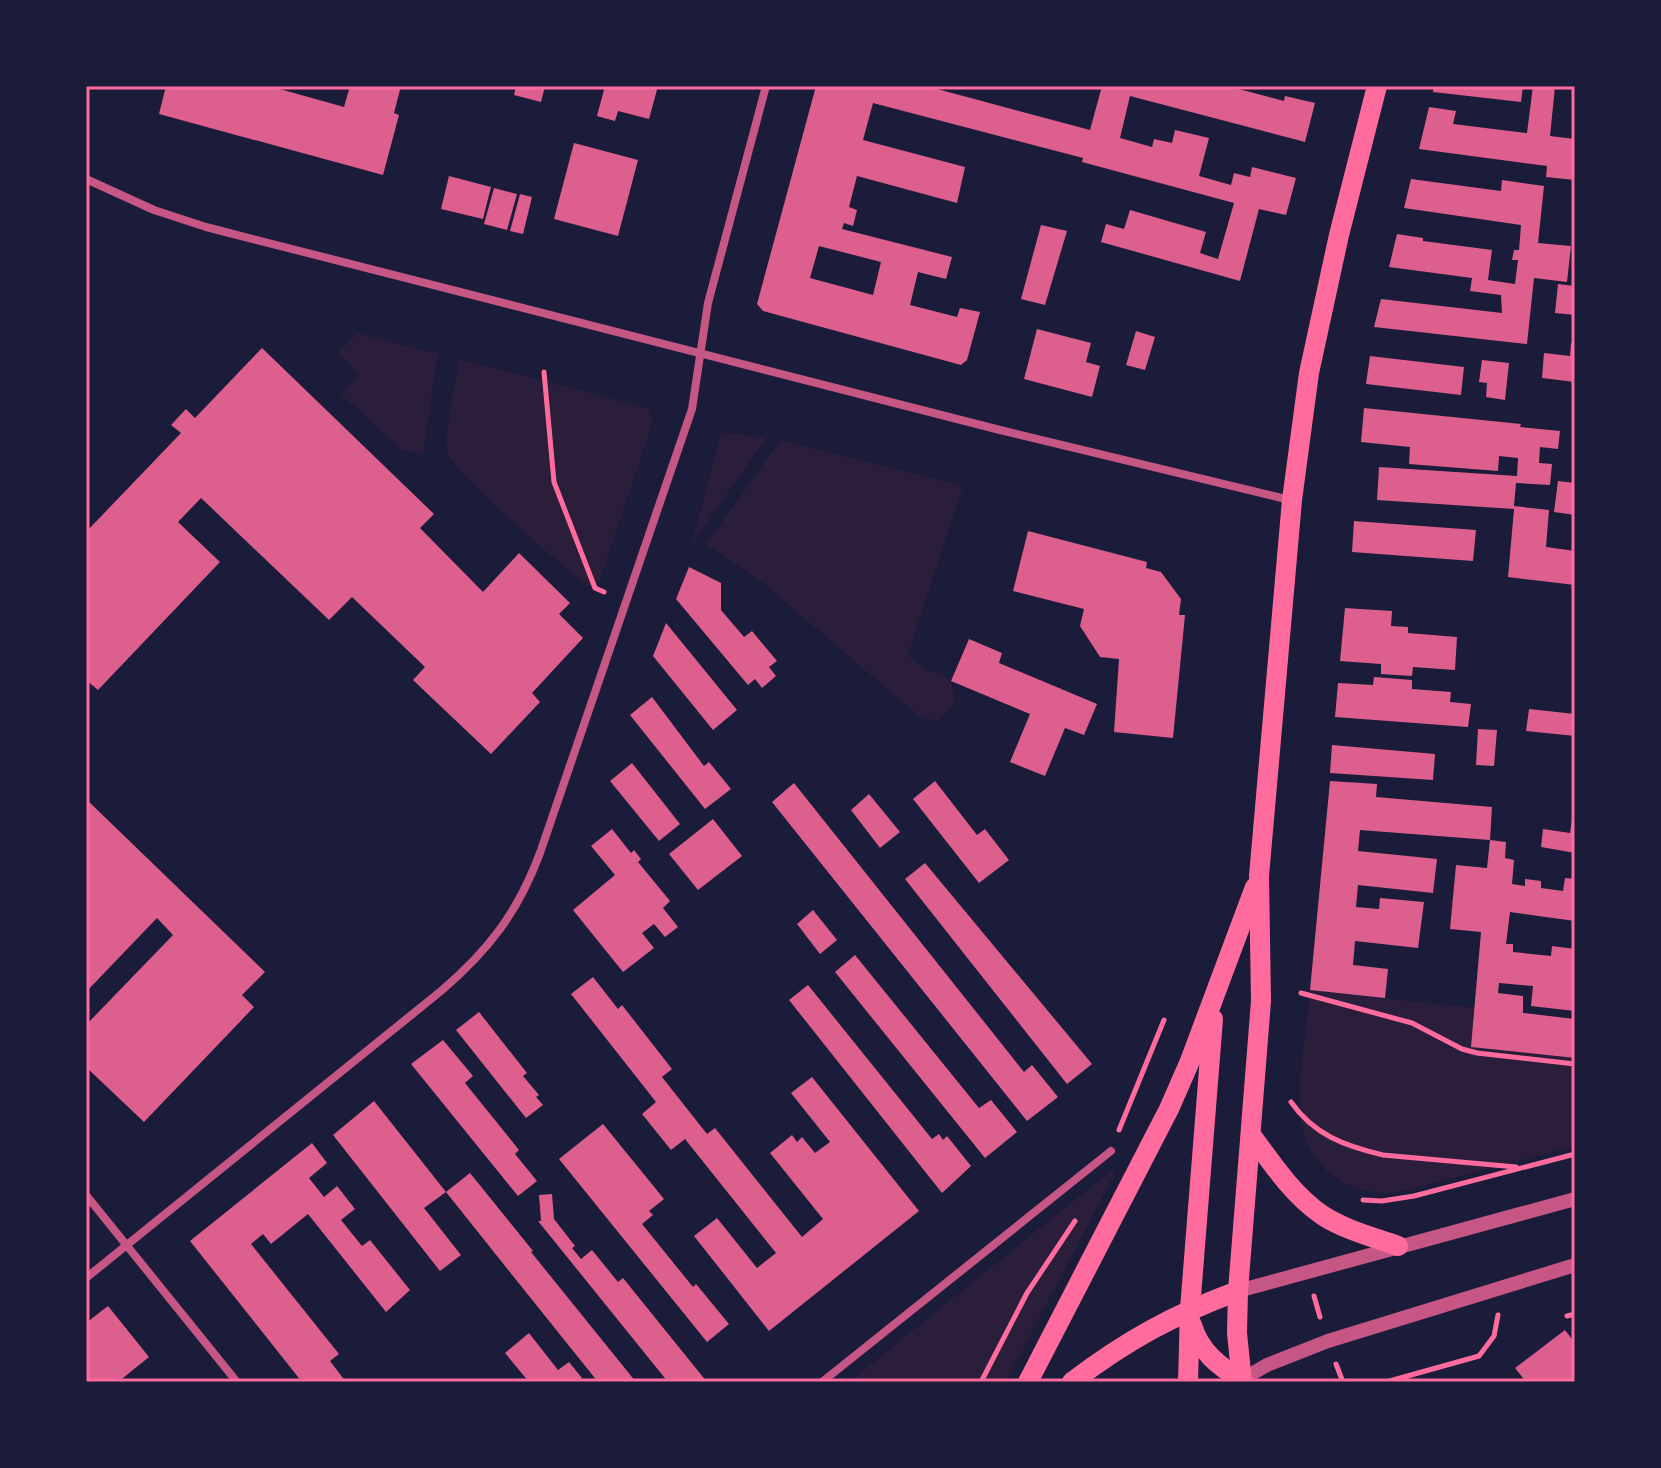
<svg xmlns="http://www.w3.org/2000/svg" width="1661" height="1468" font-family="'Alegreya Sans',sans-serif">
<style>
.green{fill:#2a1e3b}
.building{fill:#dd5f8e;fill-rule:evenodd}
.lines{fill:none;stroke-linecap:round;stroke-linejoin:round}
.path{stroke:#ff6b9d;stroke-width:5}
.minor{stroke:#c65784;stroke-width:8}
.tertiary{stroke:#c65784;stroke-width:14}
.primary{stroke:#ff6b9d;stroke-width:20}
.neatline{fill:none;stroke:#ff6b9d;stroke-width:3}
</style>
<rect width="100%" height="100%" fill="#1b1b3a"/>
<g class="green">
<path d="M357 333 438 354 423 454 402 450 341 394 360 374 338 353Z"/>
<path d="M459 359 648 408 653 422 596 592C574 577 451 471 447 452 444 435 456 380 459 359Z"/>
<path d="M721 432 766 438 691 546Z"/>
<path d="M780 440 963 486 908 655C919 669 937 671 951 681L956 704 938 721 919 716 763 583 706 544Z"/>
<path d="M1310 990 1474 1008 1472 1047 1575 1058V1146L1400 1192C1349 1198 1305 1169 1300 1114 1297 1076 1307 1029 1310 990Z"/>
<path d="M1112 1170 1115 1173 1006 1382H849Z"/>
</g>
<g class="building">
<path d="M166 86H269L344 107 350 86H401L394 113 399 115 383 175 159 114Z"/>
<path d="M516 86H545L541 102 514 95Z"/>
<path d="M605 86H658L649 119 618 111 615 121 597 116Z"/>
<path d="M816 86H926L1090 130 1102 86H1227L1284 101 1285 96 1315 103 1305 142 1130 96 1120 138 1152 147 1154 139 1172 143 1175 130 1209 138 1199 176 1231 185 1234 173 1250 177 1252 167 1296 178 1286 215 1259 209 1240 281 1101 242 1106 224 1124 229 1130 210 1206 232 1200 253 1218 259 1234 203 1082 162 1083 158 873 103 863 140 965 167 957 203 857 176 849 207 857 210 853 226 844 223 842 229 952 257 946 279 918 272 910 305 957 317 960 308 980 312 967 360 961 365 763 311 757 304ZM819 246 881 262 873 295 810 278Z"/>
<path d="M1434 86H1523L1521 102 1433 92Z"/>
<path d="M1533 86 1555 87 1550 136 1575 139V180L1546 177 1547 166 1419 149 1429 107 1456 111 1453 124 1527 133Z"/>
<path d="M574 143 638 160 618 236 554 219Z"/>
<path d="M449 176 491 187 483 219 441 209Z"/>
<path d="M1411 179 1501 191 1502 180 1544 186 1538 243 1571 246 1567 282 1534 278 1527 344 1374 327 1381 299 1502 313 1501 295 1470 291 1472 278 1389 267 1397 234 1423 238V241L1492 250 1488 280 1515 284 1518 260H1512L1514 250H1519L1521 225 1404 208Z"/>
<path d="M494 188 517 194 507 230 484 224Z"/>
<path d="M520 194 532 197 523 234 510 231Z"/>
<path d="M1041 225 1067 231 1045 305 1021 299Z"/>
<path d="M1558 284 1575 286V315L1555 313Z"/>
<path d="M1037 329 1091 343 1086 362 1100 366 1092 397 1024 379Z"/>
<path d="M1136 331 1155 337 1145 370 1126 365Z"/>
<path d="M1571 343 1575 344V382L1542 378 1544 353 1570 356Z"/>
<path d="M262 348 434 514 420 528 483 592 519 553 570 603 559 614 583 638 532 693 540 702 491 754 413 680 425 667 352 597 329 620 201 498 178 522 220 562 98 690 86 680V532L181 433 171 425 186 409 195 418Z"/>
<path d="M1370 356 1464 367 1461 395 1366 384Z"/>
<path d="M1482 360 1509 363 1505 400 1486 397 1487 383 1479 382Z"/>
<path d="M1364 408 1521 424 1520 427 1560 431 1558 449 1540 447 1539 463 1552 464 1550 485 1516 483 1514 506 1549 510 1546 547 1575 551V585L1508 577 1514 509 1377 500 1379 467 1517 476 1518 458 1499 456 1498 471 1409 464 1410 447 1361 442Z"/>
<path d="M1558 481 1575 483V515L1554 512Z"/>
<path d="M1354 521 1476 530 1473 561 1352 552Z"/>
<path d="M1028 531 1147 562 1146 568 1161 572 1181 599 1179 615H1185L1173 738 1114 732 1119 659 1100 657 1080 626 1084 609 1013 591Z"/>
<path d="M689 567 721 583V610L744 637 752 631 777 661 769 667 776 676 762 688 755 679 748 685 676 599Z"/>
<path d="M1345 608 1392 611 1391 626 1408 627V633L1457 637 1455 670 1413 667 1412 676 1381 674V664L1340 661Z"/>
<path d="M666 623 737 710 713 730 653 656Z"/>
<path d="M969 639 1002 653 999 663 1097 704 1084 735 1065 728 1045 776 1010 762 1030 714 951 681Z"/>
<path d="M1374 677 1412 680V689L1451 692 1450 702 1471 704 1468 727 1335 717 1338 683 1373 685Z"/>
<path d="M652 697 704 766 709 762 731 789 705 809 630 715Z"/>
<path d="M1529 709 1575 714V736L1526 731Z"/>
<path d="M1478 729 1497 730 1494 766 1476 765Z"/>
<path d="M1332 745 1435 754 1433 780 1330 773Z"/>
<path d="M632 763 680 824 659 841 610 781Z"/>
<path d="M935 781 977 835 985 829 1009 860 979 883 913 799Z"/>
<path d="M1330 781 1377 784 1376 797 1492 807 1490 840 1360 830 1358 851 1437 859 1433 893 1358 885 1356 907 1379 909 1380 898 1424 902 1418 948 1355 941 1353 965 1388 969 1385 998 1310 990Z"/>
<path d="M794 783 1024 1072 1032 1065 1058 1097 1027 1121 772 802Z"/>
<path d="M869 794 900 832 880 848 851 810Z"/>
<path d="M86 799 265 972 242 995 254 1007 144 1122 86 1067V1025L173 935 157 918 86 992Z"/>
<path d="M1573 813 1575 853 1541 847 1543 829 1570 833Z"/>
<path d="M713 819 742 856 698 890 669 854Z"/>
<path d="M612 829 631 853 634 850 641 859 638 862 670 901 663 908 678 927 665 937 654 924 642 933 654 948 623 972 573 910 615 875 591 846Z"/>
<path d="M1490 840 1506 842 1505 858 1514 860 1512 884 1525 886V879L1541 881V888L1563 891 1565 878 1575 879V921L1510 912 1506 944H1513V952L1551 956 1552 946 1575 949V1011L1531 1006 1533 986 1499 983 1498 993 1523 996V1013L1575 1019V1058L1471 1047 1481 932 1450 929 1456 865 1487 868Z"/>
<path d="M925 863 1092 1064 1067 1084 905 879Z"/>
<path d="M813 910 837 940 820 954 797 924Z"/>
<path d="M855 955 979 1108 991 1100 1017 1132 985 1158 835 972Z"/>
<path d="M593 977 618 1009 622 1005 672 1069 662 1077 707 1134 715 1128 802 1237 823 1219 770 1153 792 1135 797 1142 802 1137 815 1153 830 1142 791 1093 812 1077 919 1211 769 1331 694 1236 717 1218 757 1268 776 1253 685 1139 671 1150 642 1114 656 1102 571 994Z"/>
<path d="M808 985 932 1139 939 1134 943 1140 947 1136 971 1166 942 1193 789 1000Z"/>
<path d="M479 1012 527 1073 523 1076 539 1095 536 1097 543 1105 526 1118 456 1030Z"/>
<path d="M443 1040 473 1076 465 1083 519 1150 515 1154 537 1181 518 1196 411 1064Z"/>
<path d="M374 1101 446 1192 424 1208 461 1255 440 1271 333 1135Z"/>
<path d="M603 1124 664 1199 649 1211 653 1215 642 1224 693 1287 696 1284 729 1324 707 1342 559 1159Z"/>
<path d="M312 1143 327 1163 309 1178 324 1197 337 1186 355 1209 341 1220 362 1246 370 1240 410 1290 386 1312 308 1214 271 1244 263 1234 251 1244 339 1354 330 1361 346 1382H302L190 1241Z"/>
<path d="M470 1173 533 1251 531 1252 636 1382H598L509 1271 446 1192Z"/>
<path d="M552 1194 554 1219 575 1246 572 1248 581 1259 592 1250 618 1282 623 1278 707 1382H668L538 1221H541L539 1195Z"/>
<path d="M108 1306 149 1357 118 1382H86V1323Z"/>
<path d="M1565 1330 1575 1343V1382H1526L1515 1368Z"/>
<path d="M529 1333 558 1370 569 1362 582 1378 577 1382H529L505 1353Z"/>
</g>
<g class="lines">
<g class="path">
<path d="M544 372 554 482 595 588 604 592"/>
<path d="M1301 993 1412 1023 1462 1049 1477 1053 1575 1064"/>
<path d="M1291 1102C1314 1135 1345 1146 1383 1155L1516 1167"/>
<path d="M1119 1130 1164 1020"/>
<path d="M1363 1200 1382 1201 1414 1196 1575 1154"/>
<path d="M1314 1296 1320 1317"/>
<path d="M1567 1316 1575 1314"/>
<path d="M1336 1364 1343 1382"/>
<path d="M981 1382 1027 1293 1075 1221"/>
<path d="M1386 1382 1479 1356 1494 1336 1498 1315"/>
</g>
<g class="minor">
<path d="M86 179 154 210 206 227 1000 430 1290 500"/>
<path d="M86 1195 237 1382"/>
<path d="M86 1278 441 991C489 950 518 912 540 853L692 409 708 303 766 86"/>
<path d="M822 1382 1111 1151"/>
</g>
<g class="tertiary">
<path d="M1238 1291 1575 1199"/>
<path d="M1241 1380 1267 1365 1328 1341 1575 1265"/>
</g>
<g class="primary">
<path d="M1252 1136C1273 1165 1293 1195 1322 1215 1345 1230 1373 1237 1398 1246"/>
<path d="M1192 1325C1200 1352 1219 1366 1241 1380"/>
<path d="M1028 1382 1169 1109 1190 1061 1255 887"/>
<path d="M1072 1382C1127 1340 1173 1315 1238 1291"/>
<path d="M1188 1382 1190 1309 1213 1019"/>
<path d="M1242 1382 1237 1333 1238 1291 1261 1001 1259 876 1292 500 1309 373 1339 235 1377 86"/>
</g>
</g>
<rect width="1661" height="1468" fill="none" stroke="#1b1b3a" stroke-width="176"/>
<rect x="88" y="88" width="1485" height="1292" class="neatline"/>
</svg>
